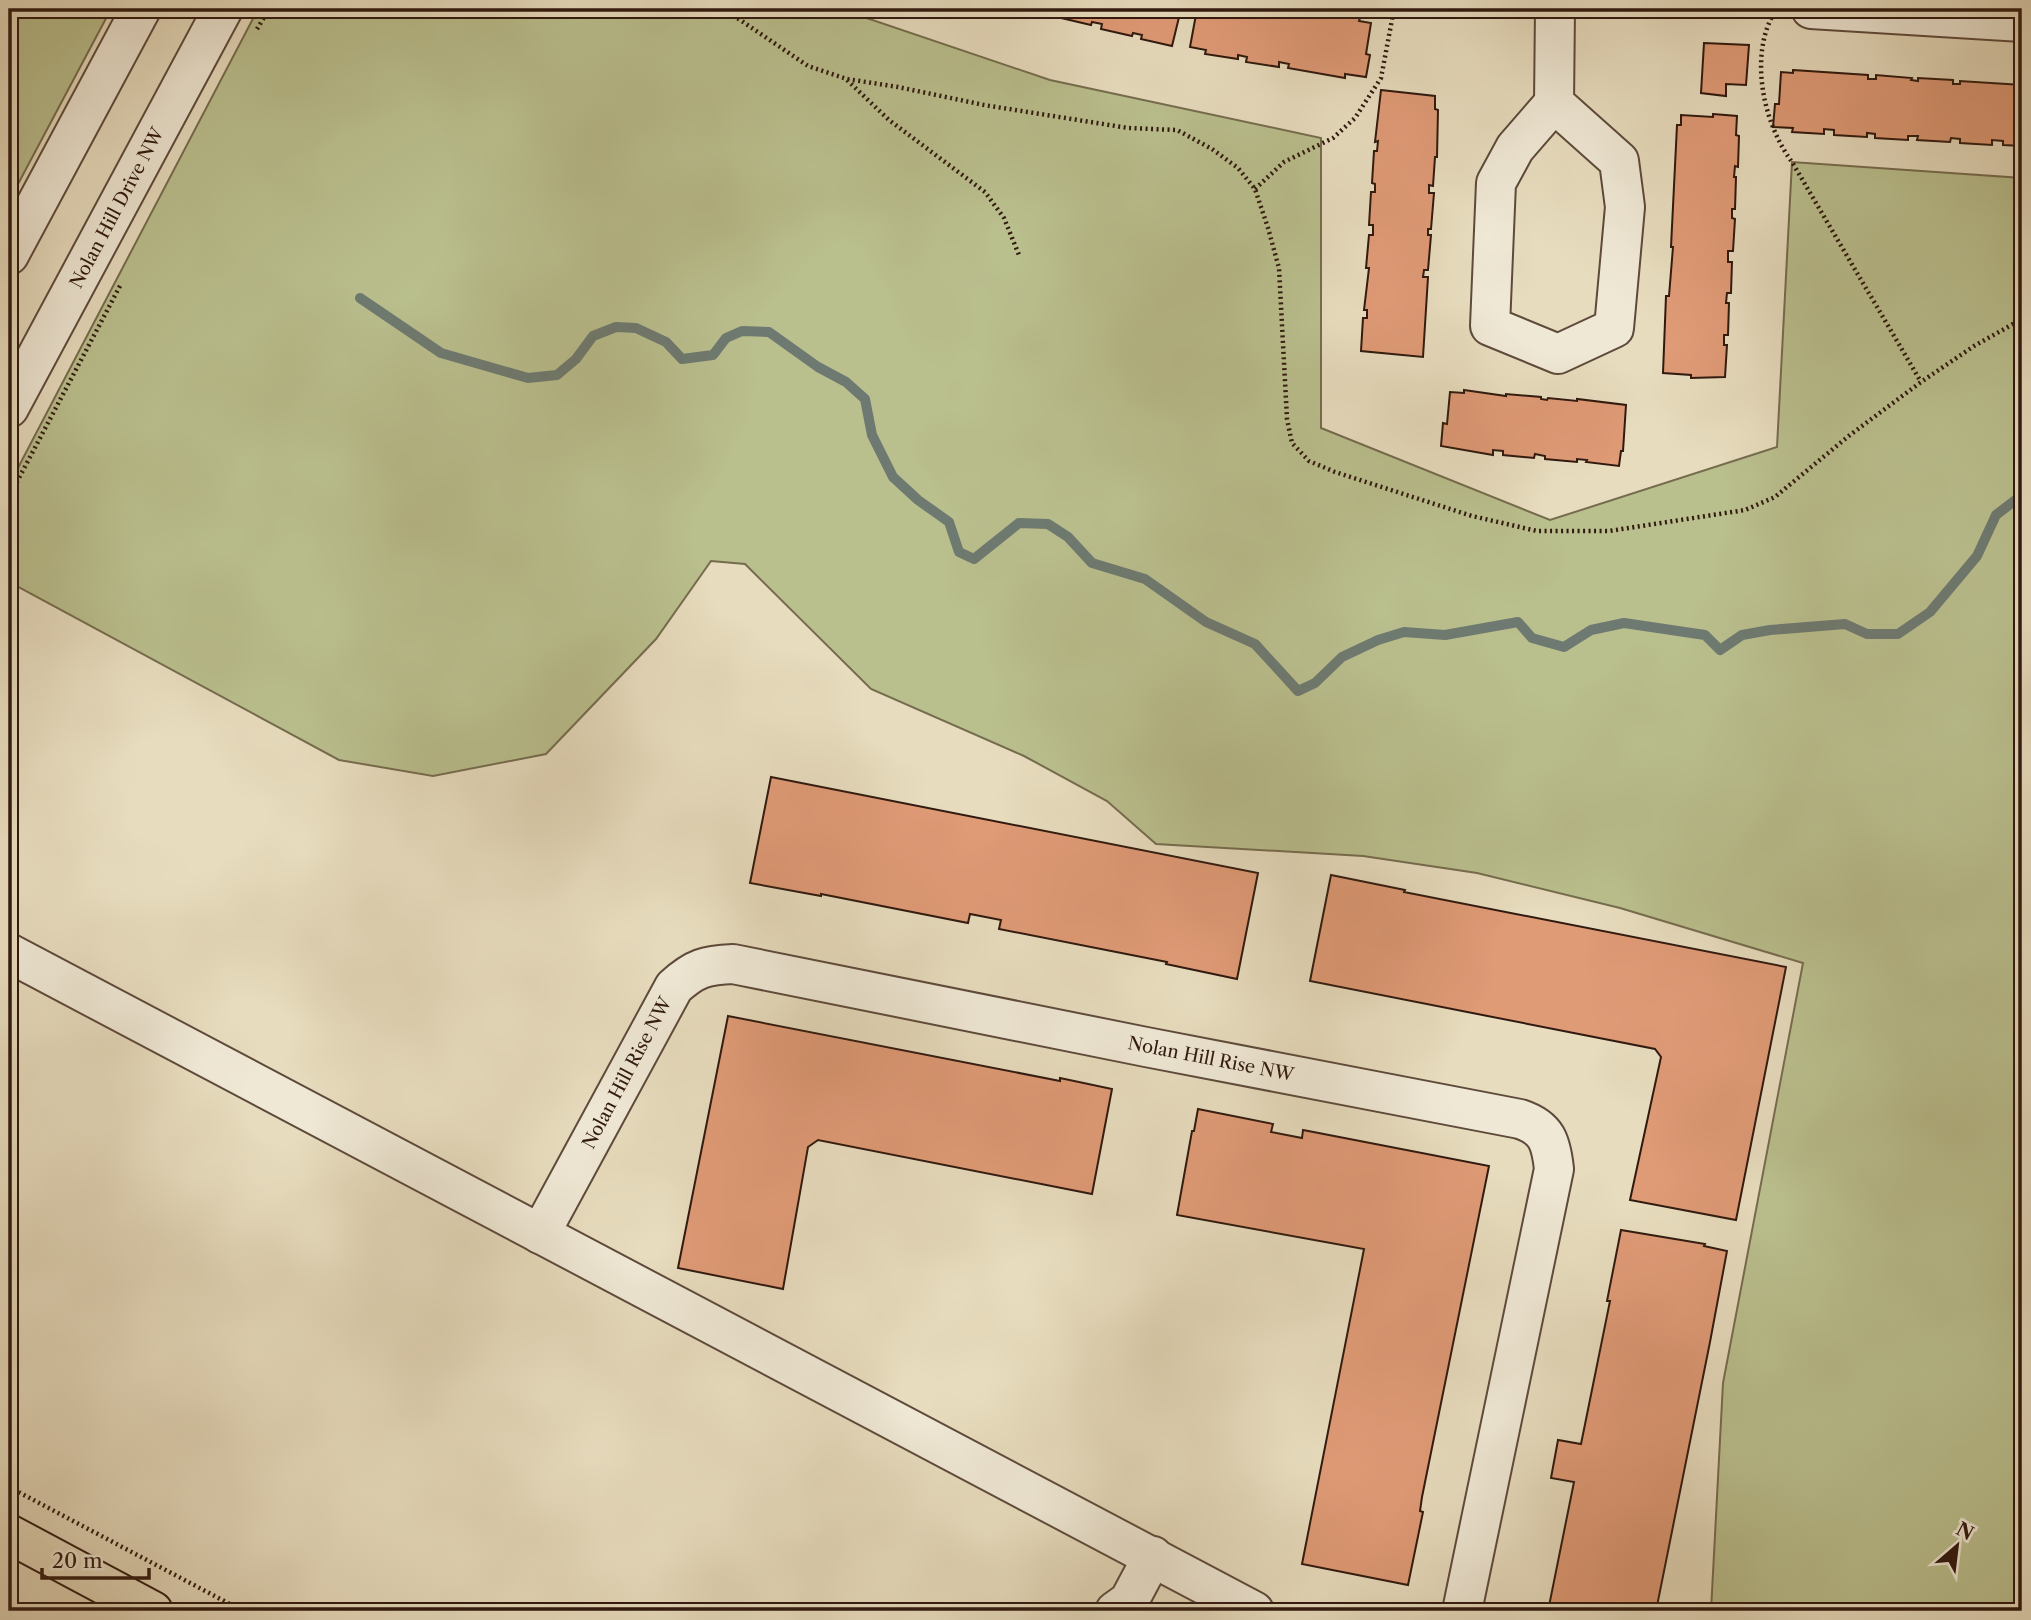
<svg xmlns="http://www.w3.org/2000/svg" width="2031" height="1620" font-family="'Libre Caslon Text',serif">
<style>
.green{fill:#babf8e;stroke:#756c4e;stroke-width:2}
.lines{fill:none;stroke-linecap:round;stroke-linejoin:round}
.stream{stroke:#6e7a71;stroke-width:10}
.building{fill:#df9a76;stroke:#30190f;stroke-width:2}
.minor-casing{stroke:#5e4a3b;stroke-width:42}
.major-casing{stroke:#30190f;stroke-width:42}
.path{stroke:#30190f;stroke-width:4.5;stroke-dasharray:2 3.5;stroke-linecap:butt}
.minor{stroke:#efe8d5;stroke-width:38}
.major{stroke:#e7dcbe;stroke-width:38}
.labels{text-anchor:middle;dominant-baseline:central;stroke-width:5;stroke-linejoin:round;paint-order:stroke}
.street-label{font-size:18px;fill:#30190f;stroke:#efe8d5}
</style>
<rect width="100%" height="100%" fill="#e7dcbe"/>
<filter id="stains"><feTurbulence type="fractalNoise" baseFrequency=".00286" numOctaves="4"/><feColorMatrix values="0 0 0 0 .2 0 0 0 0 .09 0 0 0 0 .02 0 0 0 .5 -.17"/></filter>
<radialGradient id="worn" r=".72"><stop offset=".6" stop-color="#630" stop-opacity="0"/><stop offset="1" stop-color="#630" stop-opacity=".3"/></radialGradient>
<g class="green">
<path d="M9 9H111L9 201Z"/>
<path d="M258 9H840L1050 80 1321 138V428L1550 520 1777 447 1792 162 2022 178V1611H1711L1723 1383 1803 963 1620 908 1477 873 1363 856 1156 844 1107 801 1024 756 871 689 745 564 711 561 656 639 546 754 433 776 339 760 9 582V485Z"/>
</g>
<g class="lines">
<path class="stream" d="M360 298 441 353 528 378 557 375 576 359 593 336 616 327 636 328 666 342 682 359 713 355 726 338 742 331 769 332 818 367 846 382 865 399 872 435 893 477 918 500 949 522 959 552 974 559 1019 523 1048 524 1068 537 1092 563 1145 579 1206 622 1255 644 1298 691 1315 683 1342 657 1378 640 1404 632 1445 635 1518 622 1532 638 1564 647 1591 630 1624 623 1705 635 1720 650 1742 635 1770 630 1845 624 1867 634H1898L1930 612 1977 556 1996 515 2022 495"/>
</g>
<g class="building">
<path d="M1023 9H1181L1172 46 1141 39 1142 35 1133 33 1132 36 1101 29 1102 24 1092 22 1091 25Z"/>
<path d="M1197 9H1323L1325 12 1360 18 1359 21 1371 23 1366 54 1370 55 1366 77 1345 74V78L1288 68 1289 64 1279 62V67L1246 62 1247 57 1238 55V59L1205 54 1206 50 1190 47Z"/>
<path d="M1704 43 1749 45 1746 85 1726 84V96L1701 93Z"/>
<path d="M1793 70 1868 75V79H1876V75L1912 78 1911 80 1918 81V78L1953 80V84H1960V81L2022 85V146L2003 145V141L1992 140V145L1960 143V139L1951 138 1950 142 1917 140 1918 136H1908V140L1875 138V134L1867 133V137L1834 135V130L1824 129V134L1792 132 1793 128 1773 127 1775 104H1779L1781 72 1793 73Z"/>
<path d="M1381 90 1435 96V109L1438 110 1437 157H1435L1433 186 1429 185V193H1434L1431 229H1428V235H1431L1428 270H1424L1423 277H1428L1423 357 1361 351 1363 318H1367V310H1364L1369 268H1366L1369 235H1373V225H1369L1371 192H1375V184L1372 183 1374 151H1377L1378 141 1375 142Z"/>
<path d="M1713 114 1737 116 1736 135 1739 136 1738 167 1735 166 1734 177H1736L1735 209H1732V218L1735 219 1733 251H1728V262H1732L1731 293H1727L1726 303H1729L1728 335H1724V345H1727L1725 377 1691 378V375L1663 373 1666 296H1669L1673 247H1671L1677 125H1681V115L1713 117Z"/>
<path d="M1464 390 1506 396V394L1541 397V399L1547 400 1548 398 1577 401V399L1626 405 1623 451H1621L1619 466 1586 462 1587 460 1577 459V462L1545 459V456L1535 454 1534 458 1503 455V451L1493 450V455L1441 446 1443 423 1447 424 1450 392 1464 393Z"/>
<path d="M771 777 1258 873 1237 979 1166 964 1167 962 999 929 1001 920 970 914 968 923 821 894V896L750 883Z"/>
<path d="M1331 875 1405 890 1404 892 1786 967 1736 1220 1630 1200 1661 1057 1655 1049 1310 981Z"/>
<path d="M728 1016 1060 1081V1078L1112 1089 1092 1194 818 1140 808 1147 783 1289 678 1268Z"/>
<path d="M1198 1109 1273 1124 1271 1132 1302 1138 1303 1130 1489 1166 1422 1497 1420 1511 1423 1512 1408 1585 1302 1564 1364 1249 1177 1215 1192 1131H1194Z"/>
<path d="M1621 1230 1705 1244 1704 1246 1727 1251 1710 1342 1656 1611H1548L1574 1482 1551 1478 1558 1440 1581 1444 1610 1301H1607Z"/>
</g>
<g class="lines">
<defs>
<g id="minor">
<path d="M1811 9 2022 22"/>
<path d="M1554 103 1619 161 1625 207 1614 328 1558 354 1490 326 1496 183 1515 148 1554 103 1555 9"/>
<path d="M9 255 141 9"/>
<path d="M9 408 223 9"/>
<path d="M9 953 1254 1611"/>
<path d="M540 1234 674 987C695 968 706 965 733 964L1146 1047 1520 1119C1547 1128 1551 1142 1554 1169L1462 1611"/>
<path d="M1115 1611 1129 1601 1153 1556"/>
</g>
<path id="major" d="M9 1534 153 1611"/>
</defs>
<use href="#minor" class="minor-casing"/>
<use href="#major" class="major-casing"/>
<g class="path">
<path d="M724 9 808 66 847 79 898 87 984 105 1128 128 1177 130 1212 149 1238 168 1255 189 1268 228 1279 268 1287 419 1292 443 1309 461 1335 472 1472 516 1537 531H1609L1745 510 1775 497 1850 435 1921 382 1974 346 2022 319"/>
<path d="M1774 13C1749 56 1763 123 1792 162L1921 382"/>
<path d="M257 29 269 9"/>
<path d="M847 80 889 120 985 192 1004 218 1019 255"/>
<path d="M1255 189 1284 162 1333 138 1355 118 1381 78 1394 9"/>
<path d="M9 497 121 284"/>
<path d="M9 1487 243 1611"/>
</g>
<use href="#minor" class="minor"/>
<use href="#major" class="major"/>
</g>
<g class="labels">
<g class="street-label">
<text transform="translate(117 208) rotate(-62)">Nolan Hill Drive NW</text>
<text transform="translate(1211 1059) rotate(11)">Nolan Hill Rise NW</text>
<text transform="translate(627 1073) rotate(-62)">Nolan Hill Rise NW</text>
</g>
</g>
<rect width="2031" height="1620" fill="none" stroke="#e7dcbe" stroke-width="35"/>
<rect x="10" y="10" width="2010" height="1599" fill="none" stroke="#30190f" stroke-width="3.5"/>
<rect x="18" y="18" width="1996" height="1585" fill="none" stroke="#30190f" stroke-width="2"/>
<g transform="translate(1957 1546) rotate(28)" stroke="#efe8d5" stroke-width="5" paint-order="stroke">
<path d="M0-5L12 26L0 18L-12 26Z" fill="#30190f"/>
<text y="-10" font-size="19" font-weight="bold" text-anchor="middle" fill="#30190f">N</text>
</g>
<path d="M42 1568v10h107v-10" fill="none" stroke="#30190f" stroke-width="3.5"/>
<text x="52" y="1568" font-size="21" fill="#30190f" stroke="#efe8d5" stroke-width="5" paint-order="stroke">20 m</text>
<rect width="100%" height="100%" filter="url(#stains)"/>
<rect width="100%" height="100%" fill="url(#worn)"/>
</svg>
